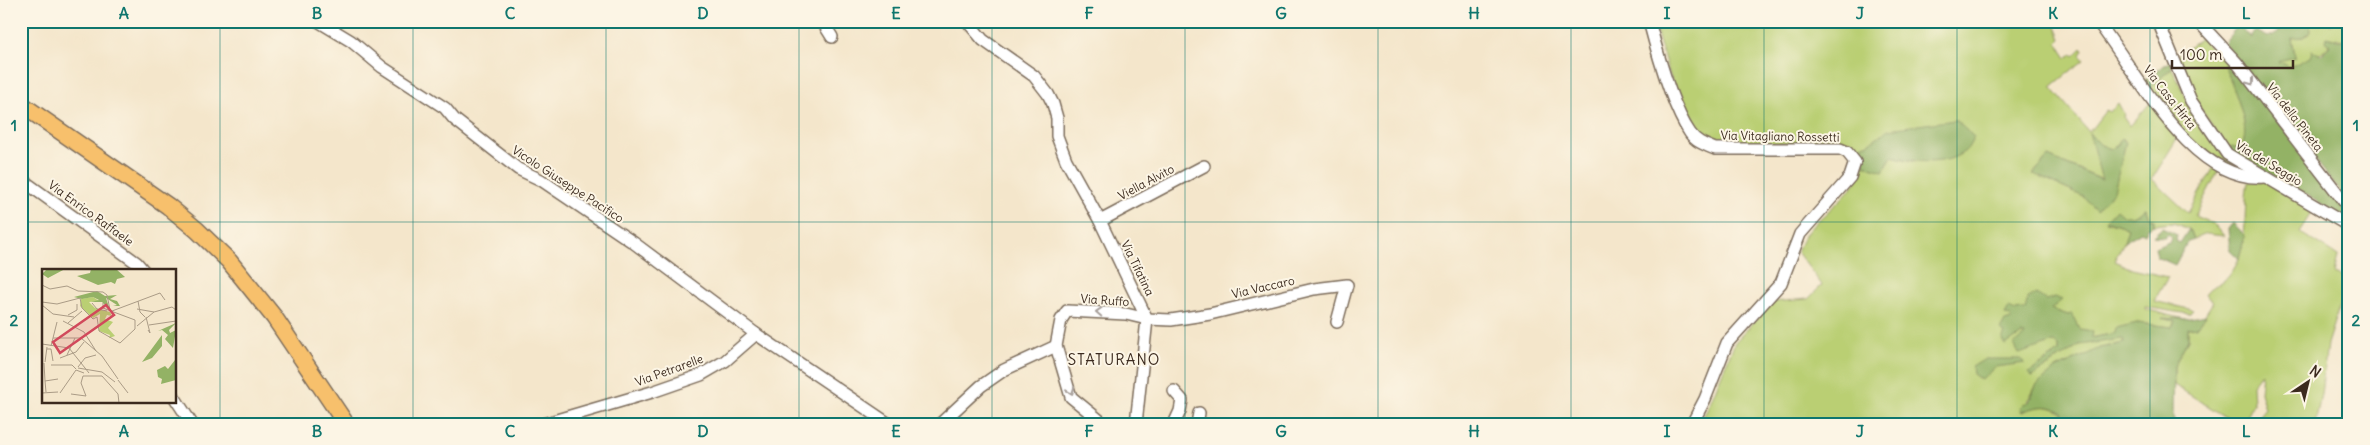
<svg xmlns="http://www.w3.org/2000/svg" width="2370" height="445" font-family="Delius,sans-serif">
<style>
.green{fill:#bacf73;stroke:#7a7c48;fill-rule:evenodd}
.forest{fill:#93b265;stroke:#676e42}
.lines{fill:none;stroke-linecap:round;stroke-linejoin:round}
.minor-casing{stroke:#7c6c5b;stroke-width:14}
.highway-casing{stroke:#7c6c5b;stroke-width:19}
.minor{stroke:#fff;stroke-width:11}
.highway{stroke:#f7c06c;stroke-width:16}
.oneway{stroke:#a79f9a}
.grid{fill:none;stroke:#0f766e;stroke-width:1;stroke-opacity:0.55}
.labels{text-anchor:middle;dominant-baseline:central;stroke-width:4;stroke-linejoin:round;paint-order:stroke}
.street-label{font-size:12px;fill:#3b2a1e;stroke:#fcf5e5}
.quarter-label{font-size:15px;letter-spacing:1px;fill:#3b2a1e;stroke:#fcf5e5}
.inset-road{fill:none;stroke:#aa9b86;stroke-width:1}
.view{fill:#d1495b;fill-opacity:0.15;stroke:#d1495b;stroke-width:2.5}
.inset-edge{fill:none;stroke:#3b2a1e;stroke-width:2.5}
.neatline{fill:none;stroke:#0f766e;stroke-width:2}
.grid-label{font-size:16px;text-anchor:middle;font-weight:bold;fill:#0f766e}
</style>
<rect width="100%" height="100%" fill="#fcf5e5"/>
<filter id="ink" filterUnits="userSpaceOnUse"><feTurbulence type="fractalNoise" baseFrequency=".02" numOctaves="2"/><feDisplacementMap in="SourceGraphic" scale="10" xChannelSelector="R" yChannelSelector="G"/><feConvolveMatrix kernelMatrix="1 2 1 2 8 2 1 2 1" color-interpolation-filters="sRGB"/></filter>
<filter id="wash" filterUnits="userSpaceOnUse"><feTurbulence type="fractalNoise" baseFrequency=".0096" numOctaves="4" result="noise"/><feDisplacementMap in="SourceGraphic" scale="20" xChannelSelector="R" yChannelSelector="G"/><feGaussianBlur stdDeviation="1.12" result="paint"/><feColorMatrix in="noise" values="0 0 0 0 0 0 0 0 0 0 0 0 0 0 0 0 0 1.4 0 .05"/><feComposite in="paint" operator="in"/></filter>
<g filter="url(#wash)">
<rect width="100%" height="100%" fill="#f4e6cb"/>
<g class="green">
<path d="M1653 21H2054L2061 39 2057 43 2067 58 2072 54 2074 56 2082 48 2083 50 2080 55 2084 60 2051 87 2089 132 2106 110 2109 112 2118 103 2124 114 2123 116 2130 126 2151 102 2178 137 2152 179 2188 213 2214 167 2219 169 2195 216 2215 225 2224 236 2206 234 2193 239 2189 229 2173 223 2154 225V220L2149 218 2146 208 2132 216 2106 221 2129 228 2124 242 2114 261 2132 269 2168 277 2154 301 2193 310 2189 314 2145 307V309L2184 319H2166L2175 321 2172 327 2137 323 2116 333 2091 338 2080 329 2072 314 2068 315 2050 309 2015 311 2010 316 2022 334 2054 342 2059 347V352L2029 373 2032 377 2079 345 2123 338 2124 343 2100 348 2036 386 2022 412C2037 406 2050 403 2063 414L2061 417 2067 424H1698L1707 410 1735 342 1773 302 1808 299 1822 285 1797 252C1800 245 1803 237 1808 231 1823 213 1860 188 1864 165L1883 171 1892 156 1916 162 1889 129 1869 143 1856 148 1849 144 1720 142C1715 141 1709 140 1705 138 1680 124 1662 48 1653 21ZM2090 134 2101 145 2111 149 2117 146 2121 138 2097 210 2084 197 2033 174 2048 157 2103 180Z"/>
<path d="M2309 21H2324L2331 26 2336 21H2349V43L2336 38C2324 55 2308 58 2290 67L2277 61 2295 57 2292 37H2304L2310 33Z"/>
<path d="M2201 38 2216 53 2222 50 2230 60 2224 65C2232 86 2252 125 2242 146L2227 149 2196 102 2177 55Z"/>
<path d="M2172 68 2198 122 2221 152 2255 175 2217 160 2190 140 2148 89Z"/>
<path d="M2264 181 2313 210 2299 232 2338 256 2334 273 2348 278 2327 344 2321 395 2315 424H2252L2265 408 2260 392 2262 373 2252 385 2253 403 2244 424H2237L2174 385V366L2188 339V328L2197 327 2213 302 2205 295C2211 286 2222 283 2229 275 2251 248 2242 214 2248 182Z"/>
</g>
<g class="forest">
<path d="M2283 21H2309L2310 32 2304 37 2292 38 2295 57 2278 61 2290 67 2310 57 2312 51 2320 55 2331 45 2326 41 2327 37 2349 43V203L2224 43 2236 28V24L2251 38V35L2256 31 2268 37C2276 34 2283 31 2283 21Z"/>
<path d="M2230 60 2349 211V220L2227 149 2232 146 2238 148 2242 146C2252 125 2232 86 2224 65Z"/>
<path d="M2170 61 2172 68 2148 89 2142 82Z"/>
<path d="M1955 120 1974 137C1971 142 1969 148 1965 151 1945 167 1915 162 1892 156L1883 171 1864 165 1865 161 1856 148 1869 143 1889 129Z"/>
<path d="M2089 133 2101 145 2111 149 2117 146 2121 138 2126 142 2114 191 2096 210 2084 197 2033 174 2048 157 2102 180Z"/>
<path d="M2146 208 2149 218 2154 220V225L2148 228 2145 234 2141 232 2124 242 2128 228 2106 220 2116 209 2124 216H2132Z"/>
<path d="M2233 223 2245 235 2239 259 2230 250 2228 229Z"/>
<path d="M2162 228 2177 235 2176 241 2180 243 2189 229 2193 239 2188 241 2175 265 2157 257 2155 248 2171 241 2172 238 2168 234 2165 237 2153 236Z"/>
<path d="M2036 294 2046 300 2055 297 2062 300 2051 309 2068 315 2072 314 2080 329 2093 331 2092 338 2115 333 2116 328 2137 323 2172 327 2175 321 2162 318 2184 319 2206 315 2197 327 2188 328V339L2174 366 2173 417 2176 424H2067L2061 417 2063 413C2050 403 2037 406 2022 412L2020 409 2023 404 2029 402 2036 386 2056 369 2100 348 2124 343 2123 339 2079 345 2032 377 2029 373 2059 352V346L2054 342 2019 354 2014 344 2025 335 2022 334 2005 345 2002 340 2005 333 2000 330 2005 321 2011 319 2010 316 2005 315 2009 308 2015 311 2025 310 2028 298Z"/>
<path d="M1985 359H2020L2025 363 1995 367 1981 380 1973 374 1972 367Z"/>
</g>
</g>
<g filter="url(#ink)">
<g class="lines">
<defs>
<g id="minor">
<path d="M318 21 351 41 382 67 445 108 454 119 518 169 541 180 634 243 756 334"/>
<path d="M822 21 832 37"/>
<path d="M967 21 983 40 1034 76 1048 94 1053 104 1057 118V136L1066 160 1100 221 1147 319 1136 424"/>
<path d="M1649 21C1657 52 1672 107 1690 133 1696 142 1705 145 1715 149H1840L1847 152 1855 162 1850 177 1800 234 1781 283 1727 343 1705 399 1692 424"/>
<path d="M2097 21C2137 71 2190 183 2264 177"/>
<path d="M2158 21 2191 101 2227 154 2349 226"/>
<path d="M2198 21 2237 63 2349 208"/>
<path d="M21 179 137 263 143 270"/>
<path d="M1100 221 1204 166"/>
<path d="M1174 391 1182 400 1180 411 1174 424"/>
<path d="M175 398 192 424"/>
<path d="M543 424 652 392 701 375 725 361 756 334 889 424"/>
<path d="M940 424 981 386 1004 370 1056 346"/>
<path d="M1104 424 1071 397 1056 346 1061 320 1067 311 1126 314 1147 319 1171 320 1210 314 1314 289 1347 285 1337 322"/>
<path d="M1197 424 1199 413"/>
</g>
<path id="highway" d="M21 104 168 206 197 230 229 261 274 317 346 424"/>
</defs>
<use href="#minor" class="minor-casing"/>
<use href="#highway" class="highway-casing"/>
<use href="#minor" class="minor"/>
<use href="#highway" class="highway"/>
</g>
<defs><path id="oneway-chevron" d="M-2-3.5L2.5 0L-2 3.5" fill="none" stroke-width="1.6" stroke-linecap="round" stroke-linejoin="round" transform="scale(1.25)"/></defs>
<g class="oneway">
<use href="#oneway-chevron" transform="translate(2251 82) rotate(54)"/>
<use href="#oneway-chevron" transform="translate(1099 312) rotate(-177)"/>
<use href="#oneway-chevron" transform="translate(1071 391) rotate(69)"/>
</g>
</g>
<path class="grid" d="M220 21V424M413 21V424M606 21V424M799 21V424M992 21V424M1185 21V424M1378 21V424M1571 21V424M1764 21V424M1957 21V424M2150 21V424M21 222H2349"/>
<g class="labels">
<g class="street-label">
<text transform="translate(2170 97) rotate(52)">Via Casa Hirta</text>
<text transform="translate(2295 117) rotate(52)">Via della Pineta</text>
<text transform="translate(1780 136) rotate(1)">Via Vitagliano Rossetti</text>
<text transform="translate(2269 163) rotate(31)">Via del Seggio</text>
<text transform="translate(1146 182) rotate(-28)">Viella Alvito</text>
<text transform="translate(568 184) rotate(33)">Vicolo Giuseppe Pacifico</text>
<text transform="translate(91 213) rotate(36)">Via Enrico Raffaele</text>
<text transform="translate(1138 268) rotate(64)">Via Tifatina</text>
<text transform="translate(1263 287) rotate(-13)">Via Vaccaro</text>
<text transform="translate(1105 300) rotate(4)">Via Ruffo</text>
<text transform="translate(669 370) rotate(-20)">Via Petrarelle</text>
</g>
<g class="quarter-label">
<text x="1114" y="359">STATURANO</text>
</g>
</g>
<g transform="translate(42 269)">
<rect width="134" height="134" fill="#f4e6cb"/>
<path d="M51 28 57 32 47 33 53 39 68 43 70 47 65 46 63 50 71 53 66 59 73 67 67 69 68 66 57 62 58 45 51 49 38 37 39 30Z" fill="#bacf73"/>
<path d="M5 0H23L6 9 0 5ZM49 0H74L83 8 75 10 73 15 69 13 56 16 35 7 48 4ZM55 22 63 27 75 26 68 30 75 32 78 37H71L75 36 64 29 68 41 60 33H49L57 31 51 28 40 30 32 28ZM134 54 127 61 128 64 134 61 131 79 123 70 126 66 120 61 116 62ZM120 66V77L110 89 100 93ZM133 91 134 111 119 115 120 110 116 108 115 101 123 97 126 100Z" fill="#93b265"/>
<path class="inset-road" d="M0 16 8 20 25 17 36 22 61 23 65 26 68 41M96 32 98 43 103 48M0 33 15 35 38 29 40 39 51 50 55 48 57 62 78 74 93 60V51L61 39V34M50 34 55 40 65 42M0 36 11 45 32 48M95 40 112 43M70 42 118 24 123 31M26 46 35 41V35M104 48 108 64 106 61M21 52 42 63 54 82M26 54 40 42M107 56 134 52M95 57 112 43 130 38 134 41M11 69H33M39 69 60 87 76 110M0 75 27 79 47 104M9 77 15 53M5 80H9L11 92M25 86 33 69H39M18 89 34 83 42 73M3 93 5 78M2 94 3 112M9 96H30L34 100M36 98 43 89 54 86M36 99 60 103 73 113M76 111 86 124M4 123 3 112 16 110M0 124 16 123M18 124 34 101 42 104M29 125 44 127 39 114 41 107H60L76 125 77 134"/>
<path class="view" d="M64 36 72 46 18 84 11 73Z"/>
<rect width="134" height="134" class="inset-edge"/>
</g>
<rect width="2370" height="445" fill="none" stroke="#fcf5e5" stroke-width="55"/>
<g transform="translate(2308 382) rotate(35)" stroke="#fcf5e5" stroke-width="4" paint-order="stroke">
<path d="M0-4L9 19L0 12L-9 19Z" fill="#3b2a1e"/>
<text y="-8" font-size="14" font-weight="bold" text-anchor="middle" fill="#3b2a1e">N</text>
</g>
<path d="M2172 60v8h121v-8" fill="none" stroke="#3b2a1e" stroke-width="2.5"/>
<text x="2180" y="60" font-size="15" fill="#3b2a1e" stroke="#fcf5e5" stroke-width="4" paint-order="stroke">100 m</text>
<rect x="28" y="28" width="2314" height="390" class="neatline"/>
<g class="grid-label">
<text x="124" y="19">A</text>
<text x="317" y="19">B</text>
<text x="510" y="19">C</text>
<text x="703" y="19">D</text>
<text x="896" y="19">E</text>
<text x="1089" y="19">F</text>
<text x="1281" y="19">G</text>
<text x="1474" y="19">H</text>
<text x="1667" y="19">I</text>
<text x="1860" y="19">J</text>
<text x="2053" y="19">K</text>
<text x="2246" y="19">L</text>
<text x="14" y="131">1</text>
<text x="2356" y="131">1</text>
<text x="14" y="326">2</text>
<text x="2356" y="326">2</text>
<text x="124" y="437">A</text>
<text x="317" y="437">B</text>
<text x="510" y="437">C</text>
<text x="703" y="437">D</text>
<text x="896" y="437">E</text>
<text x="1089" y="437">F</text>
<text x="1281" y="437">G</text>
<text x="1474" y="437">H</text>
<text x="1667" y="437">I</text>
<text x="1860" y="437">J</text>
<text x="2053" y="437">K</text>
<text x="2246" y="437">L</text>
</g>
</svg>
